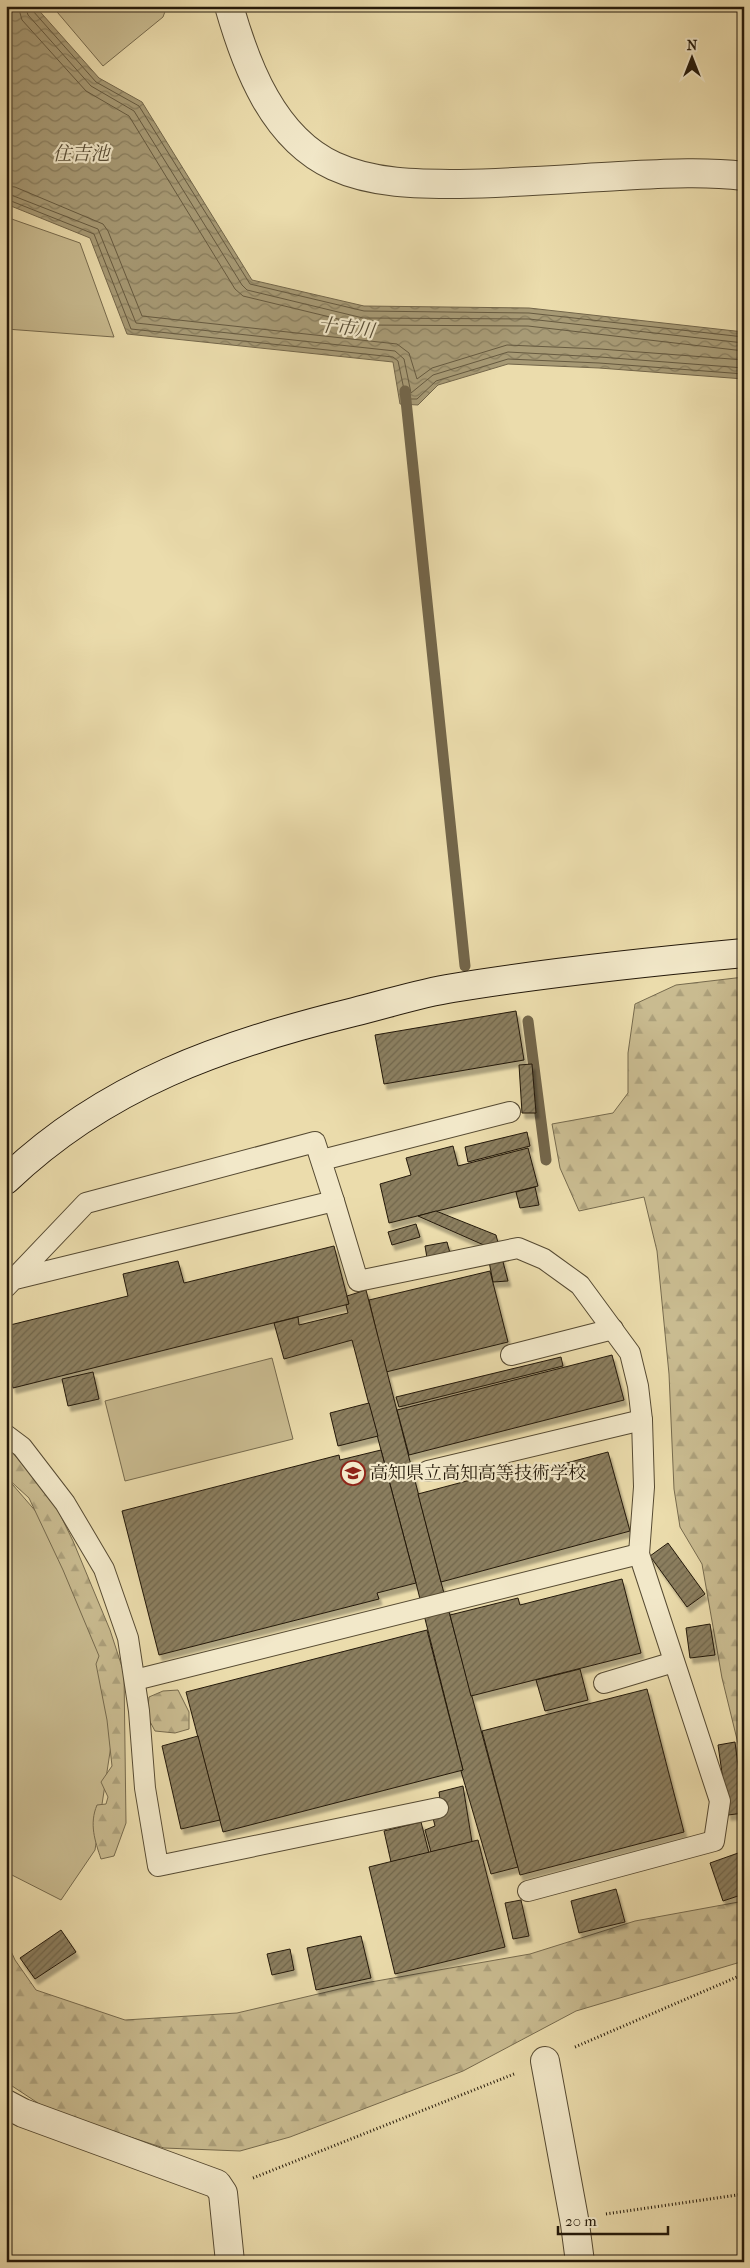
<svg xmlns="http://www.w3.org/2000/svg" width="750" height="2268" font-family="'IM FELL French Canon','Noto Serif JP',serif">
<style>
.grass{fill:#c9bb90;stroke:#766a4d}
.forest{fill:url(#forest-firs);stroke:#766a4d}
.water{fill:url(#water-waves);stroke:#73664a}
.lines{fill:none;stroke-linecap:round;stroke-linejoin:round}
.shore{stroke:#665a40;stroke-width:1}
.stream{stroke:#73664a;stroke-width:11}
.building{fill:url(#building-hatch);stroke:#24190a;filter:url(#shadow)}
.lane-casing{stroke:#564a32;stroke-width:22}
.street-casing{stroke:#564a32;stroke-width:30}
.secondary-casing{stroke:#24190a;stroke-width:30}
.path{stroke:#24190a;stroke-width:3;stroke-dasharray:1 2.5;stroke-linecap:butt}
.lane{stroke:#f2e8c9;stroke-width:20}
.street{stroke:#f2e8c9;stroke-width:28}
.secondary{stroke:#f2e8c9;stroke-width:28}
.labels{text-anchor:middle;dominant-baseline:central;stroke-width:4.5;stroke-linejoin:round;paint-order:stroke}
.poi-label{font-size:18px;fill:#24190a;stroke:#f2e8c9;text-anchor:start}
.water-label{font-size:19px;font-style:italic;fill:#584d35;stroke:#f2e8c9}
</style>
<defs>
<pattern id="forest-firs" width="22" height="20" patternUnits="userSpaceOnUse" patternTransform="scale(1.25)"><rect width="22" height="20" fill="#c9bb90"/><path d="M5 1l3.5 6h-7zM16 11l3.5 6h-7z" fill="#aca07b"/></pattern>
<pattern id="water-waves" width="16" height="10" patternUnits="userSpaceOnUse" patternTransform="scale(1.25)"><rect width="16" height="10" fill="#a79a75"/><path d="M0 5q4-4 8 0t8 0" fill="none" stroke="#887d5e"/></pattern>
<pattern id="building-hatch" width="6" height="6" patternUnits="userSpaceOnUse" patternTransform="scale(1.25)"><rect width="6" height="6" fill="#8b7e5e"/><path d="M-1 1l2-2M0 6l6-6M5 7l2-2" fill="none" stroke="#71664c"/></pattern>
<filter id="shadow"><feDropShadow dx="3" dy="5.5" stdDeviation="1" flood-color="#0004"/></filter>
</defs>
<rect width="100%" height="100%" fill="#ebdcac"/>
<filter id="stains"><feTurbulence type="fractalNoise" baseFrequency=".004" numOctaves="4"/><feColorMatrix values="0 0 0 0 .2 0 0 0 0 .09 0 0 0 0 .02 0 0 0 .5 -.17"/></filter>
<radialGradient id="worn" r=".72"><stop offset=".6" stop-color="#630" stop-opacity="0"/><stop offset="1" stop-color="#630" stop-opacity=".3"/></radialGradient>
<g class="grass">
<path d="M52 6H167L163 17 103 66Z"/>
<path d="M6 217 80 243 114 337 6 329Z"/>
<path d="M272 1358 293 1439 125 1481 105 1401Z"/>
<path d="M6 1477 45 1522 106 1658 112 1739 95 1850 61 1900 6 1872Z"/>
</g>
<g class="forest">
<path d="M744 977V1768L722 1678 702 1564 680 1527 674 1489 669 1374 657 1251 644 1197 579 1211 560 1168 552 1124 613 1113 628 1093V1053L635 1004 676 985Z"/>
<path d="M6 1445 53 1500 73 1541 110 1630 124 1673 126 1823 114 1856 101 1859C95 1841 89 1824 97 1805L106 1804 108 1797 101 1782 112 1766 107 1720 96 1664 99 1656 63 1570 29 1498 6 1477Z"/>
<path d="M178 1690 189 1712V1729L175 1733 155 1731 147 1716 149 1697 163 1691Z"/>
<path d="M744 1901V1961L576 2011 463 2071 290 2137 240 2151 164 2148 50 2111 6 2082V1940L15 1960 36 1990 125 2020 237 2013 365 1983 530 1954 635 1921Z"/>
</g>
<path class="water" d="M6 6H35L99 78 142 102 252 280 364 306 529 308 744 332V379L599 368 508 364 438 385 418 405 400 404 393 362 127 334 90 238 6 204Z"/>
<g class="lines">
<g class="shore">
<path d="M18 6 22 20 86 91 129 116 235 289 243 296 363 325 528 326 744 351"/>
<path d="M25 6 28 15 91 86 134 111 242 285 247 290 363 318 529 319 744 343"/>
<path d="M31 6 33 11 96 82 139 106 250 284 364 311 529 313 744 337"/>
<path d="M6 186 15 187 103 224 108 231 142 316 397 344 409 353 417 379 432 368 507 345 600 349 744 360"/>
<path d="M6 193 98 229 136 323 395 351 404 359 411 393 433 375 508 352 600 357 744 368"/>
<path d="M6 199 94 234 131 329 393 357 398 361 406 399H417L436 381 508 359 599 363 744 374"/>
</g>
<g class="stream">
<path d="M405 391 465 966"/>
<path d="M528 1021 546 1160"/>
</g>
</g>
<g class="building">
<path d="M516 1011 524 1060 384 1084 375 1035Z"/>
<path d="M532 1064 536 1113H522L519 1065Z"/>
<path d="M527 1132 530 1146 468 1162 465 1147Z"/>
<path d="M453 1146 458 1166 528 1148 538 1186 389 1223 380 1184 411 1175 406 1158Z"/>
<path d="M535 1187 539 1205 520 1208 516 1192Z"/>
<path d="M436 1211 496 1235 508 1281 493 1282 486 1246 418 1216Z"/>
<path d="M416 1224 420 1237 392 1245 388 1232Z"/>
<path d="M447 1242 450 1253 427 1258 425 1246Z"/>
<path d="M334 1246 349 1304 13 1388 6 1359V1326L128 1296 123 1274 178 1261 184 1283Z"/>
<path d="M490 1271 508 1342 386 1372 369 1300Z"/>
<path d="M366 1290 441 1582 518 1867 491 1874 461 1771 463 1770 416 1583 352 1340 284 1359 274 1323 298 1317 299 1325 348 1313 346 1305 349 1304 347 1296Z"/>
<path d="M612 1355 624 1400 409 1455 397 1410Z"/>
<path d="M561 1357 563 1366 399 1407 396 1397Z"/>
<path d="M93 1372 99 1399 68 1406 62 1379Z"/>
<path d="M369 1403 378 1436 338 1446 330 1413Z"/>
<path d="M381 1450 416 1583 377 1593 379 1599 159 1655 122 1511 339 1455 340 1460Z"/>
<path d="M608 1452 630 1531 441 1582 418 1494 523 1466 525 1474Z"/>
<path d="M668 1543 705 1594 687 1607 650 1556Z"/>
<path d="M622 1579 641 1653 471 1696 450 1615 518 1598 520 1605Z"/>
<path d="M710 1624 715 1655 690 1658 686 1628Z"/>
<path d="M427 1630 463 1770 223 1832 186 1692Z"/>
<path d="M580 1669 588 1700 545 1711 536 1680Z"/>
<path d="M647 1689 684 1832 520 1875 482 1731Z"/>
<path d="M198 1736 220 1820 181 1829 162 1746Z"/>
<path d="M735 1742 744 1813 728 1815 718 1745Z"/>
<path d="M463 1786 472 1842 431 1852 425 1830 435 1826 433 1818 442 1815 439 1792Z"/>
<path d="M421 1822 429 1853 391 1862 384 1831Z"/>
<path d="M478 1840 505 1947 395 1974 369 1867Z"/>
<path d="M741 1852 744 1859V1894L723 1901 710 1863Z"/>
<path d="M616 1889 625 1922 579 1933 571 1901Z"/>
<path d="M521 1900 529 1936 513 1939 505 1903Z"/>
<path d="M61 1930 76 1952 35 1979 20 1958Z"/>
<path d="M361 1936 371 1978 316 1990 307 1948Z"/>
<path d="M290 1949 294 1970 272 1975 267 1954Z"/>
</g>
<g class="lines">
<defs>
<g id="lane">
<path d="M322 1160 510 1112"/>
<path d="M334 1201 358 1281 518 1248 544 1259 580 1285 630 1353 638 1386 642 1420 644 1487 639 1554 720 1801 714 1841 528 1891"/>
<path d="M6 1287 86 1203 315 1142 334 1201 15 1279"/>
<path d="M511 1355 613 1329"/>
<path d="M6 1435 22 1447 65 1503 104 1569 128 1638 139 1711 145 1788 158 1866 438 1808"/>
<path d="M428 1471 642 1420"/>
<path d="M135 1680 639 1554"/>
<path d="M604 1683 674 1662"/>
</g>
<g id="street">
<path d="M229 6C246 66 273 138 334 166 373 184 418 184 460 184 513 183 566 179 619 176 660 174 702 171 744 176"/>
<path d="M545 2061 575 2224 580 2262"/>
<path d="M6 2104 23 2113 217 2184 223 2193 230 2262"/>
</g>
<path id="secondary" d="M6 1180C105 1085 223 1044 354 1012 387 1004 420 993 453 988 550 972 647 962 744 953"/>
</defs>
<use href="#lane" class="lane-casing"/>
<use href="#street" class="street-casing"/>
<use href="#secondary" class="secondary-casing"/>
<g class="path">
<path d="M575 2047 744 1974"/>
<path d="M253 2178 514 2074"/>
<path d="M606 2214 744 2194"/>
</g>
<use href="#lane" class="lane"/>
<use href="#street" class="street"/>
<use href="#secondary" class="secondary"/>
</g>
<defs>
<symbol id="school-ring" viewBox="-11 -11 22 22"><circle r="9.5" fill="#f2e8c9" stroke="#8f2418" stroke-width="1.5"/><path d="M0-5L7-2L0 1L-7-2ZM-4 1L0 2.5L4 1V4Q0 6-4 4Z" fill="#8f2418"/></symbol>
</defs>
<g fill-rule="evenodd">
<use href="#school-ring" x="339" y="1459" width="28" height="28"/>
</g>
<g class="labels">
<g class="poi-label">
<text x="370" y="1473">高知県立高知高等技術学校</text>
</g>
<g class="water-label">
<text x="81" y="154">住吉池</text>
<text transform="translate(346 328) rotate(7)">十市川</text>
</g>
</g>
<rect width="750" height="2268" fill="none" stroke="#ebdcac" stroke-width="25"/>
<rect x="8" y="8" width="735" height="2253" fill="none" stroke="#24190a" stroke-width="2.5"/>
<rect x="12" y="12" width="725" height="2243" fill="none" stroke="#24190a"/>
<g transform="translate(692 58)" stroke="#f2e8c9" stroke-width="4" paint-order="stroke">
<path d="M0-4L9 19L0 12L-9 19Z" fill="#24190a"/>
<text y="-8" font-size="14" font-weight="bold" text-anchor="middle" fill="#24190a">N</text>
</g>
<path d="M558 2226v8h110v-8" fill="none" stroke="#24190a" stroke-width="2.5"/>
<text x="565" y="2226" font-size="15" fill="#24190a" stroke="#f2e8c9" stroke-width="4" paint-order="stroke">20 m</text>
<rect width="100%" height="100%" filter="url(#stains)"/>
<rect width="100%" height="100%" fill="url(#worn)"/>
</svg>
